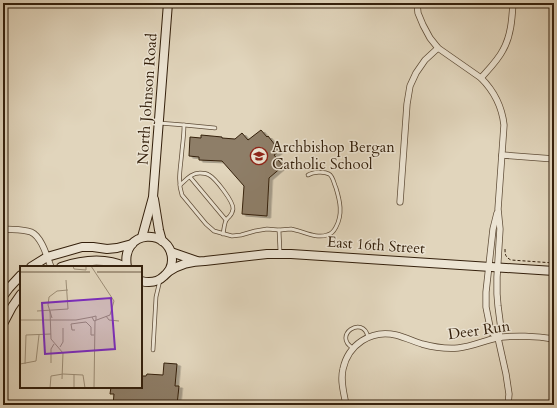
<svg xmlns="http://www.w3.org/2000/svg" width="557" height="408" font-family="Cardo,serif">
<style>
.building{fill:#8e7e68;stroke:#34200c;filter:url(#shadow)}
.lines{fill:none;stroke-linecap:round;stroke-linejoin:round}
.service-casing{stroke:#5f4d38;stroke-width:4.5}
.minor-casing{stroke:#5f4d38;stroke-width:7}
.secondary-casing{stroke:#34200c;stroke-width:10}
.path{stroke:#34200c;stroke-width:1;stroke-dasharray:3 2;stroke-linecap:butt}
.service{stroke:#ece4d3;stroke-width:3}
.minor{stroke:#ece4d3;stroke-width:5.5}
.secondary{stroke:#ece4d3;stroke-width:8}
.labels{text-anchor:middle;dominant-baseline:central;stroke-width:3;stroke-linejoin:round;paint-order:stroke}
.street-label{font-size:15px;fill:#34200c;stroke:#ece4d3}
.poi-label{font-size:15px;fill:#34200c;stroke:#ece4d3;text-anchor:start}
.inset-river{fill:none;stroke:#a69780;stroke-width:2}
.inset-road{fill:none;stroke:#9c8d76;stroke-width:1}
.view{fill:#7b2cbf;fill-opacity:0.15;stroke:#7b2cbf;stroke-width:2}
.inset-edge{fill:none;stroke:#34200c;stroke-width:2}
</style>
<defs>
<filter id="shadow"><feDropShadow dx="3.5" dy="2" stdDeviation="0" flood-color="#0004"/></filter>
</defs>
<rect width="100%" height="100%" fill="#e1d5bc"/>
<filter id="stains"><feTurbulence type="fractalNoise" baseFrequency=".005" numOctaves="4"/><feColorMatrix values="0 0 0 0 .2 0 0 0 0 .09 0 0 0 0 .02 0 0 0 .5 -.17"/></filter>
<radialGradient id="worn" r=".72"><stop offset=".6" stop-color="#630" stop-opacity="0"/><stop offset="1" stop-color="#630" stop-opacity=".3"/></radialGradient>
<g class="building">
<path d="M261 130 267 137 268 136 275 145 274 146 280 151 274 155 283 166 269 178 267 216 242 214 244 186 222 161 199 160V157L189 156 190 137 201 138V135L222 137V138L235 139 242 133 248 140Z"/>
<path d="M164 363 177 364 175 386H179L177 405H113L114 394H110L111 387H141V376H146L147 374 163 375Z"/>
</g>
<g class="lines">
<defs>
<g id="service">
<path d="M159 123 184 125C184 133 183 142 182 150 181 166 177 180 182 195L206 224 214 231 232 236 241 235 255 231 267 229 279 230"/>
<path d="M184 125 215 128"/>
<path d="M190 177 226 220"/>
<path d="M180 185C186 180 191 173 200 173 203 173 206 173 209 175 215 178 234 202 233 209 232 216 230 215 227 219 224 222 224 230 223 234"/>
<path d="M280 252 279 230C283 230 287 229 291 229 303 231 316 239 327 235 332 234 334 231 336 227 343 214 340 201 336 188 334 184 333 176 329 174 324 171 313 172 308 175"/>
<path d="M353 348C332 336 363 314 368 337"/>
<path d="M153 350 156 297 160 280"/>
</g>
<g id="minor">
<path d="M417 3 418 13 423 25 430 38 438 48 481 78C494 91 502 107 504 125L498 209 500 229 497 277V294L498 306 501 329 498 338 506 374 509 394 508 405"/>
<path d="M481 78C489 69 498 60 503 50 511 36 512 19 513 3"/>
<path d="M502 155 554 159"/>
<path d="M400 202 407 104 410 86 416 73 425 60 438 48"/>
<path d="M497 213 493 229 486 292V307L491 332 498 338"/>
<path d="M3 229C12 230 22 229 31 232 42 237 47 257 51 267"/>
<path d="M346 405C344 393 340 381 343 369 348 345 371 329 396 335 404 337 413 341 422 344 433 347 446 349 458 348 470 347 484 341 496 338 513 335 537 336 554 339"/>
</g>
<g id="secondary">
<path d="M154 199 159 230 162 241"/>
<path d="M142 237 153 197 168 3"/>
<path d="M171 252 197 261"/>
<path d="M31 267 47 257 82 247H93L107 249 117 248 132 244"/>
<path d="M61 267C82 260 105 257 126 267"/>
<path d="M127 267C120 228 172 228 172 260 172 266 169 272 164 276 158 282 149 283 141 281"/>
<path d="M168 272C178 265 192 261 205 261L267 254H291L554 271"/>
<path d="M3 296 9 288 21 275"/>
<path d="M3 324 12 307 21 294"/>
</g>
</defs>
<use href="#service" class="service-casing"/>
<use href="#minor" class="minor-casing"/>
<use href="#secondary" class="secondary-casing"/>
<path class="path" d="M505 249C505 254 505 257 511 260L554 263"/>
<use href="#service" class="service"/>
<use href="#minor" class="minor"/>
<use href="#secondary" class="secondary"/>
</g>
<defs>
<symbol id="school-ring" viewBox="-11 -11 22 22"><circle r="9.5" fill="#ece4d3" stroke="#8f2418" stroke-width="1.5"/><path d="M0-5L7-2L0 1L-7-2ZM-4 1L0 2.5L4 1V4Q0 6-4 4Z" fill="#8f2418"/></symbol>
</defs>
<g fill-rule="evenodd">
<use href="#school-ring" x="249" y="146" width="20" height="20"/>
</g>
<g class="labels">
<g class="street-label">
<text transform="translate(147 99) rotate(-86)">North Johnson Road</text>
<text transform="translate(376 245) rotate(4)">East 16th Street</text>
<text transform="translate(479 330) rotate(-8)">Deer Run</text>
</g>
<g class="poi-label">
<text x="272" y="147">Archbishop Bergan<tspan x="272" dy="17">Catholic School</tspan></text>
</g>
</g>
<g transform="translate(20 266)">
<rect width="122" height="122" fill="#e1d5bc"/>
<path class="inset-river" d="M0 6H70M77 6H122"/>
<path class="inset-road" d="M53 0 54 3 66 4V0M71 0 94 35 90 49 74 55 72 51 76 50V54M17 45 48 43 46 14M30 45 31 73 43 87 42 113M86 50 89 54 99 55M32 52 28 39 29 31 37 25 48 24M0 54H56L72 51M58 57 66 56 71 61V69H74M55 64H52L51 58 58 57M40 81 43 76V62M16 95 19 69M31 97V83L34 78M0 98 16 95M5 98 6 69 31 68M54 108V122M30 122 31 110 43 108 63 109 65 122M74 122 75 55"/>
<path class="view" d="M91 32 95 83 25 88 22 37Z"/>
<rect width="122" height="122" class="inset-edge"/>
</g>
<rect width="557" height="408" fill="none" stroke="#e1d5bc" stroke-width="16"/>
<rect x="4" y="4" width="549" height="400" fill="none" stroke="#34200c" stroke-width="2"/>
<rect x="8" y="8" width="541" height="392" fill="none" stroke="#34200c"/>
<rect width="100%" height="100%" filter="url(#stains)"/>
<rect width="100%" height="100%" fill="url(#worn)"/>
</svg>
